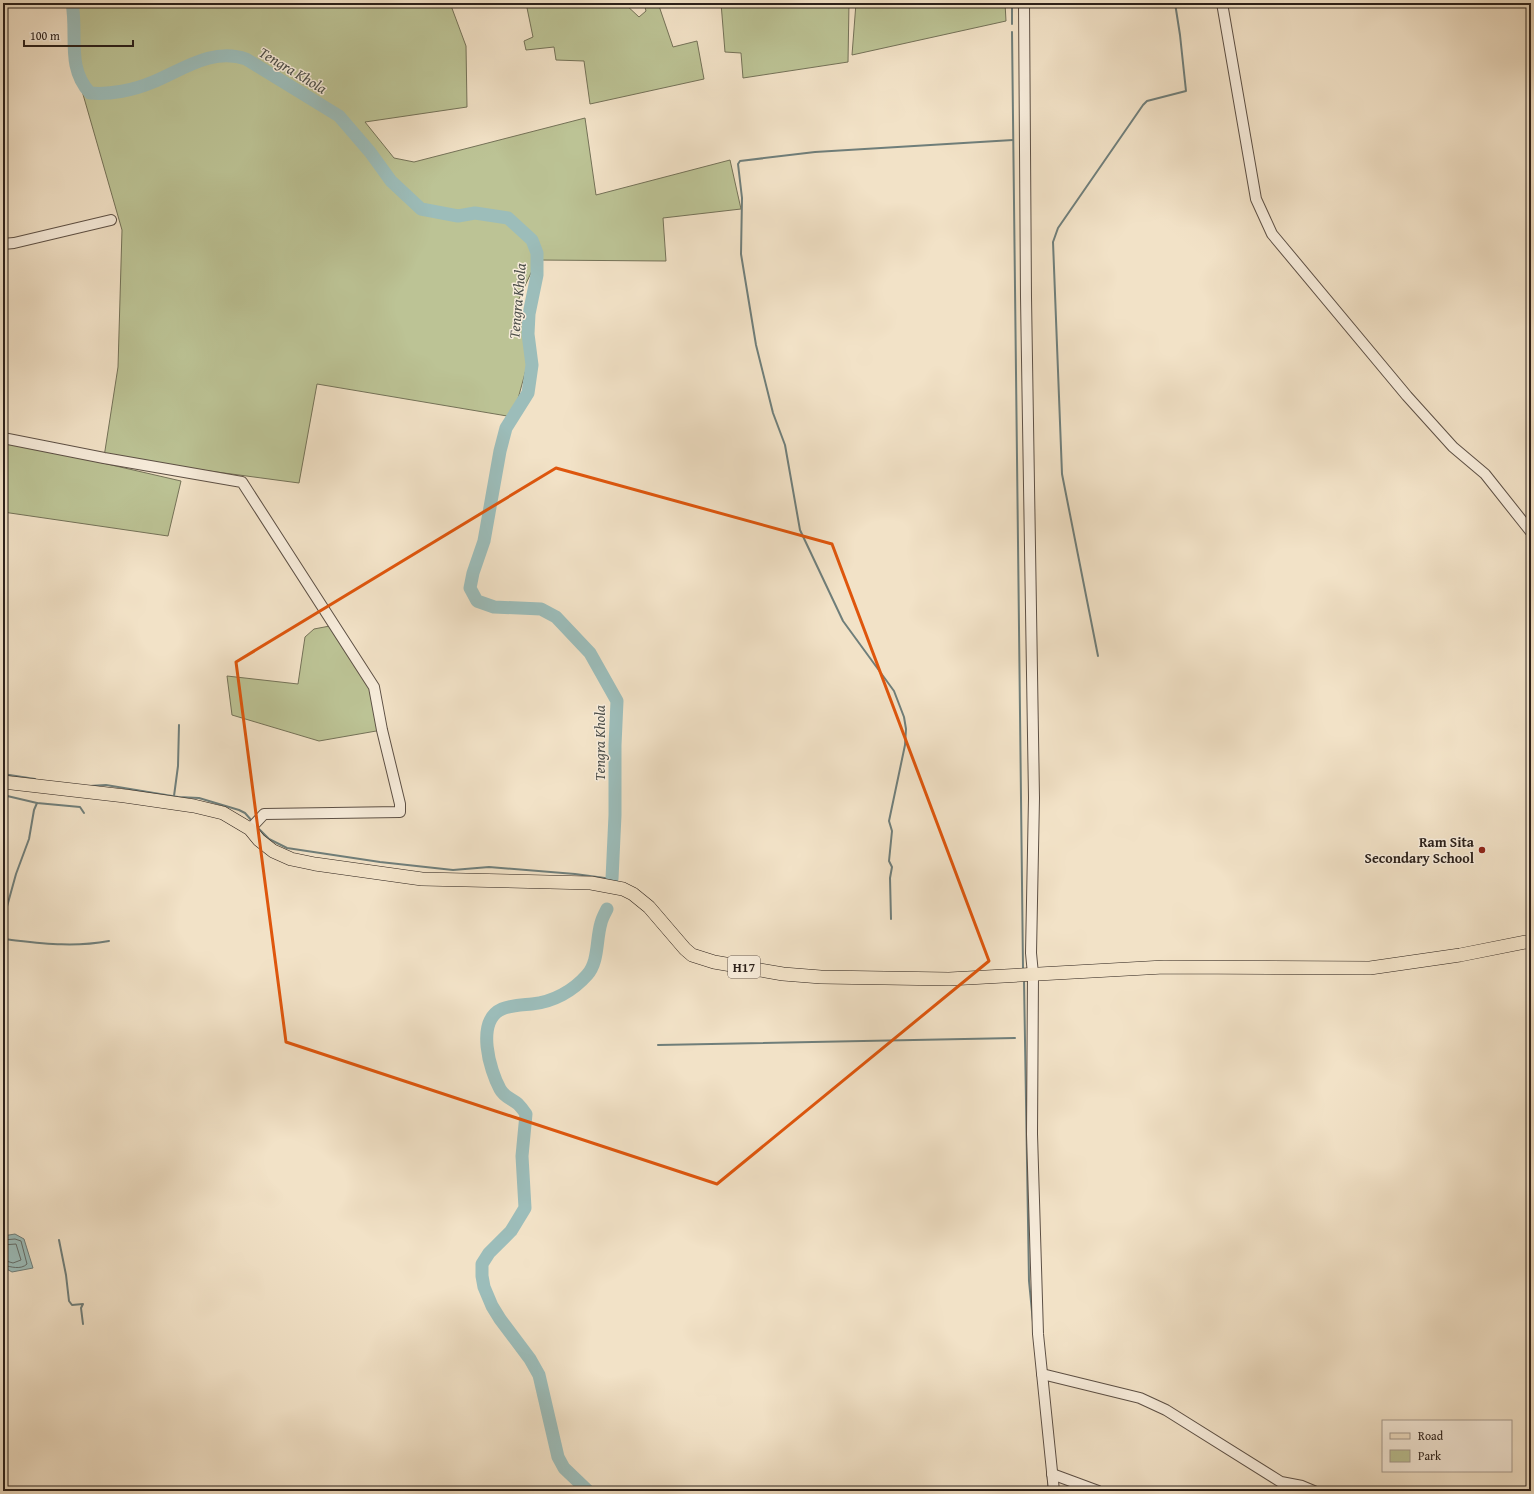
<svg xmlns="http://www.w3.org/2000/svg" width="1534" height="1494" font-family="'Gentium Book Plus',serif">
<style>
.green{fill:#bcc395;stroke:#747258}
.water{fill:#9cbdba;stroke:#6f7e7a}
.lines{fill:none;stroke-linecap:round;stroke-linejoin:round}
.shore{stroke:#646e6a;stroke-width:1}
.stream{stroke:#6f7e7a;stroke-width:2}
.river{stroke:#9cbdba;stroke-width:13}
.minor-casing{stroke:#5d5045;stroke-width:12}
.major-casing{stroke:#2b201a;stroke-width:14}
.minor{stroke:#f7ecdb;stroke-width:10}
.major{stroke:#f2e2c7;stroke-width:13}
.marked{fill:none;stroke:#df560d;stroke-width:3;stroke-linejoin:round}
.poi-dot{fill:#8f2418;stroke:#f7ecdb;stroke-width:1.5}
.labels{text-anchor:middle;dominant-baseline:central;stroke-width:3;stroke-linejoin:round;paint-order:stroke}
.shield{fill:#f7ecdb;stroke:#685d54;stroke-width:1}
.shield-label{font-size:13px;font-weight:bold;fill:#2b201a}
.poi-label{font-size:14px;font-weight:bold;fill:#2b201a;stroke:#f7ecdb;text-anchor:end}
.water-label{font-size:15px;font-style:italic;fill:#4d4f4a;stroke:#f7ecdb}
</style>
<rect width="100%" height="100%" fill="#f2e2c7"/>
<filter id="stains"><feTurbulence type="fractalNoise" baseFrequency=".005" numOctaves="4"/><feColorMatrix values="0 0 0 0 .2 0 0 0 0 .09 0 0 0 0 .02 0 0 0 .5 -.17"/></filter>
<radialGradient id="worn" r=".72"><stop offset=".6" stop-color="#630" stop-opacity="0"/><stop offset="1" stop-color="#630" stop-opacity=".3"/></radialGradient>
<g class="green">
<path d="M72 3H450L466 46 467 107 365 122 394 158 414 162 585 118 596 195 730 160 741 209 663 218 666 261 537 260 517 303 530 355 513 417 317 384 299 483 104 457 118 367 122 230 76 70Z"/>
<path d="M526 3H624L639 17 646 11 644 3H658L673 47 697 41 704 79 590 104 584 61 556 60 554 47 526 50 524 41 533 37Z"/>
<path d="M721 3H849L848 62 743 78 741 53 725 52Z"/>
<path d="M856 3H1005L1006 21 852 55Z"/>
<path d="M3 440 181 481 168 536 3 512Z"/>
<path d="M335 625 374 687 382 730 319 741 232 715 227 676 298 684 305 637 314 629Z"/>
</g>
<path class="water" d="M15 1234 24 1239 33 1268 12 1272 3 1267V1236Z"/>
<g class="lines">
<g class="shore">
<path d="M3 1240 15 1239 21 1241 27 1264C21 1270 11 1267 3 1265"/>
<path d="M3 1245 16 1244 21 1260 13 1263 3 1260"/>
</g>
<g class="stream">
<path d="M1012 3V24"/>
<path d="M1012 32 1023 968"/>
<path d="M1098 656 1062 474 1053 242 1058 228 1143 105 1147 101 1186 91 1180 35 1175 3"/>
<path d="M3 774 35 779"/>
<path d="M89 786 106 785 178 797 199 798 239 810 245 813 252 821"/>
<path d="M3 795 37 803 80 807 84 813"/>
<path d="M174 796 178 766 179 725"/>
<path d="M259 829 269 839 287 848 380 862 453 870 489 867 575 874 612 879"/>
<path d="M891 919 890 878 892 867 889 861 892 831 889 821 905 745 906 729 904 717 894 691 843 621 800 530 785 445 773 413 756 345 741 254 742 198 738 164 740 161 815 152 1013 140"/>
<path d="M3 921 16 874 29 839 34 810 37 803"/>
<path d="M3 939C40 943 71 948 109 941"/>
<path d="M1024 980 1029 1281 1033 1322"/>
<path d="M658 1045 1015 1038"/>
<path d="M59 1240 66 1275 69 1301 72 1305 83 1304 81 1308 83 1324"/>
<path d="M1047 1470 1049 1491"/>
</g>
<g class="river">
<path d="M72 3C78 35 66 67 90 93 110 95 134 90 153 82 182 70 213 47 246 59L339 116 370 152 391 181 421 209 458 216 475 213 508 218 532 240 537 253V275L529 314 528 334 532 365 528 393 506 428 500 451 484 541 473 573 470 588 477 601 494 607 541 609 556 617 590 653 617 701 615 745V815L612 879"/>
<path d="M588 1491 564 1468 558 1457 539 1375 530 1359 500 1319 492 1306 484 1287 482 1276V1264L489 1253 511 1231 525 1208 522 1156 526 1114C524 1111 521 1107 518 1104 512 1099 504 1097 500 1089 490 1071 475 1021 502 1009 511 1005 522 1005 532 1004 553 1002 573 991 587 975 599 962 596 939 601 923 602 918 605 913 607 909"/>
</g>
<defs>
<g id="minor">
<path d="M1024 3 1026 297 1034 798 1031 953 1033 974 1032 1134 1038 1334 1054 1491"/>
<path d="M1222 3 1256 199 1272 234 1407 396 1453 447 1485 474 1531 532"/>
<path d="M3 244 14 243 111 220"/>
<path d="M3 438 104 458 242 482 374 687 382 730 400 804V812L264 814 250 829"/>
<path d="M1042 1374 1140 1398 1166 1410 1281 1482 1302 1486 1314 1491"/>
<path d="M1052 1474 1098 1491"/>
</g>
<path id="major" d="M3 782 125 796 194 806 223 813 250 829 259 840 273 851 291 859 315 864 422 879 591 883 623 889 633 894 649 907 685 949 692 955 714 962 783 974 821 977 949 979 1164 967 1370 968 1460 955 1531 941"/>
</defs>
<use href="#minor" class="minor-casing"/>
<use href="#major" class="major-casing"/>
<use href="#minor" class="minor"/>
<use href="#major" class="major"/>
</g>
<path class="marked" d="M556 468 832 544 989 961 717 1184 286 1042 236 662Z"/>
<circle class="poi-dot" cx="1482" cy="850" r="4"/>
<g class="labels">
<rect class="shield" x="728" y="956" width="32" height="22" rx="3"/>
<g class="shield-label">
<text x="744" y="967">H17</text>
</g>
<g class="poi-label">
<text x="1474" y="842">Ram Sita<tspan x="1474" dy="16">Secondary School</tspan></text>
</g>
<g class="water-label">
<text transform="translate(293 70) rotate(31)">Tengra Khola</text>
<text transform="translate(517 301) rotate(-85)">Tengra Khola</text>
<text transform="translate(599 743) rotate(-90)">Tengra Khola</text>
</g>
</g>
<rect width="1534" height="1494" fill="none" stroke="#f2e2c7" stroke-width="16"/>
<rect x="4" y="4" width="1526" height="1486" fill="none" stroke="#2b201a" stroke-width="2"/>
<rect x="8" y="8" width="1518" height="1478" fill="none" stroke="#2b201a"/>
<rect x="1382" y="1420" width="130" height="52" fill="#f7ecdb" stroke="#a59a8e"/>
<rect x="1390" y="1433" width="20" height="6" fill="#f2e2c7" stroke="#a59a8e"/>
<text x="1418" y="1440" font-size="12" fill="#2b201a">Road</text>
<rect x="1390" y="1450" width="20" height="12" fill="#bcc395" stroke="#a59a8e"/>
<text x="1418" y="1460" font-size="12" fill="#2b201a">Park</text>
<path d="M24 40v6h109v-6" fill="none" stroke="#2b201a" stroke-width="2"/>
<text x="30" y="40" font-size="12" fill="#2b201a" stroke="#f7ecdb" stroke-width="3" paint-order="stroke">100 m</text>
<rect width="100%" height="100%" filter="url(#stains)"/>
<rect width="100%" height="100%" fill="url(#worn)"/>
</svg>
